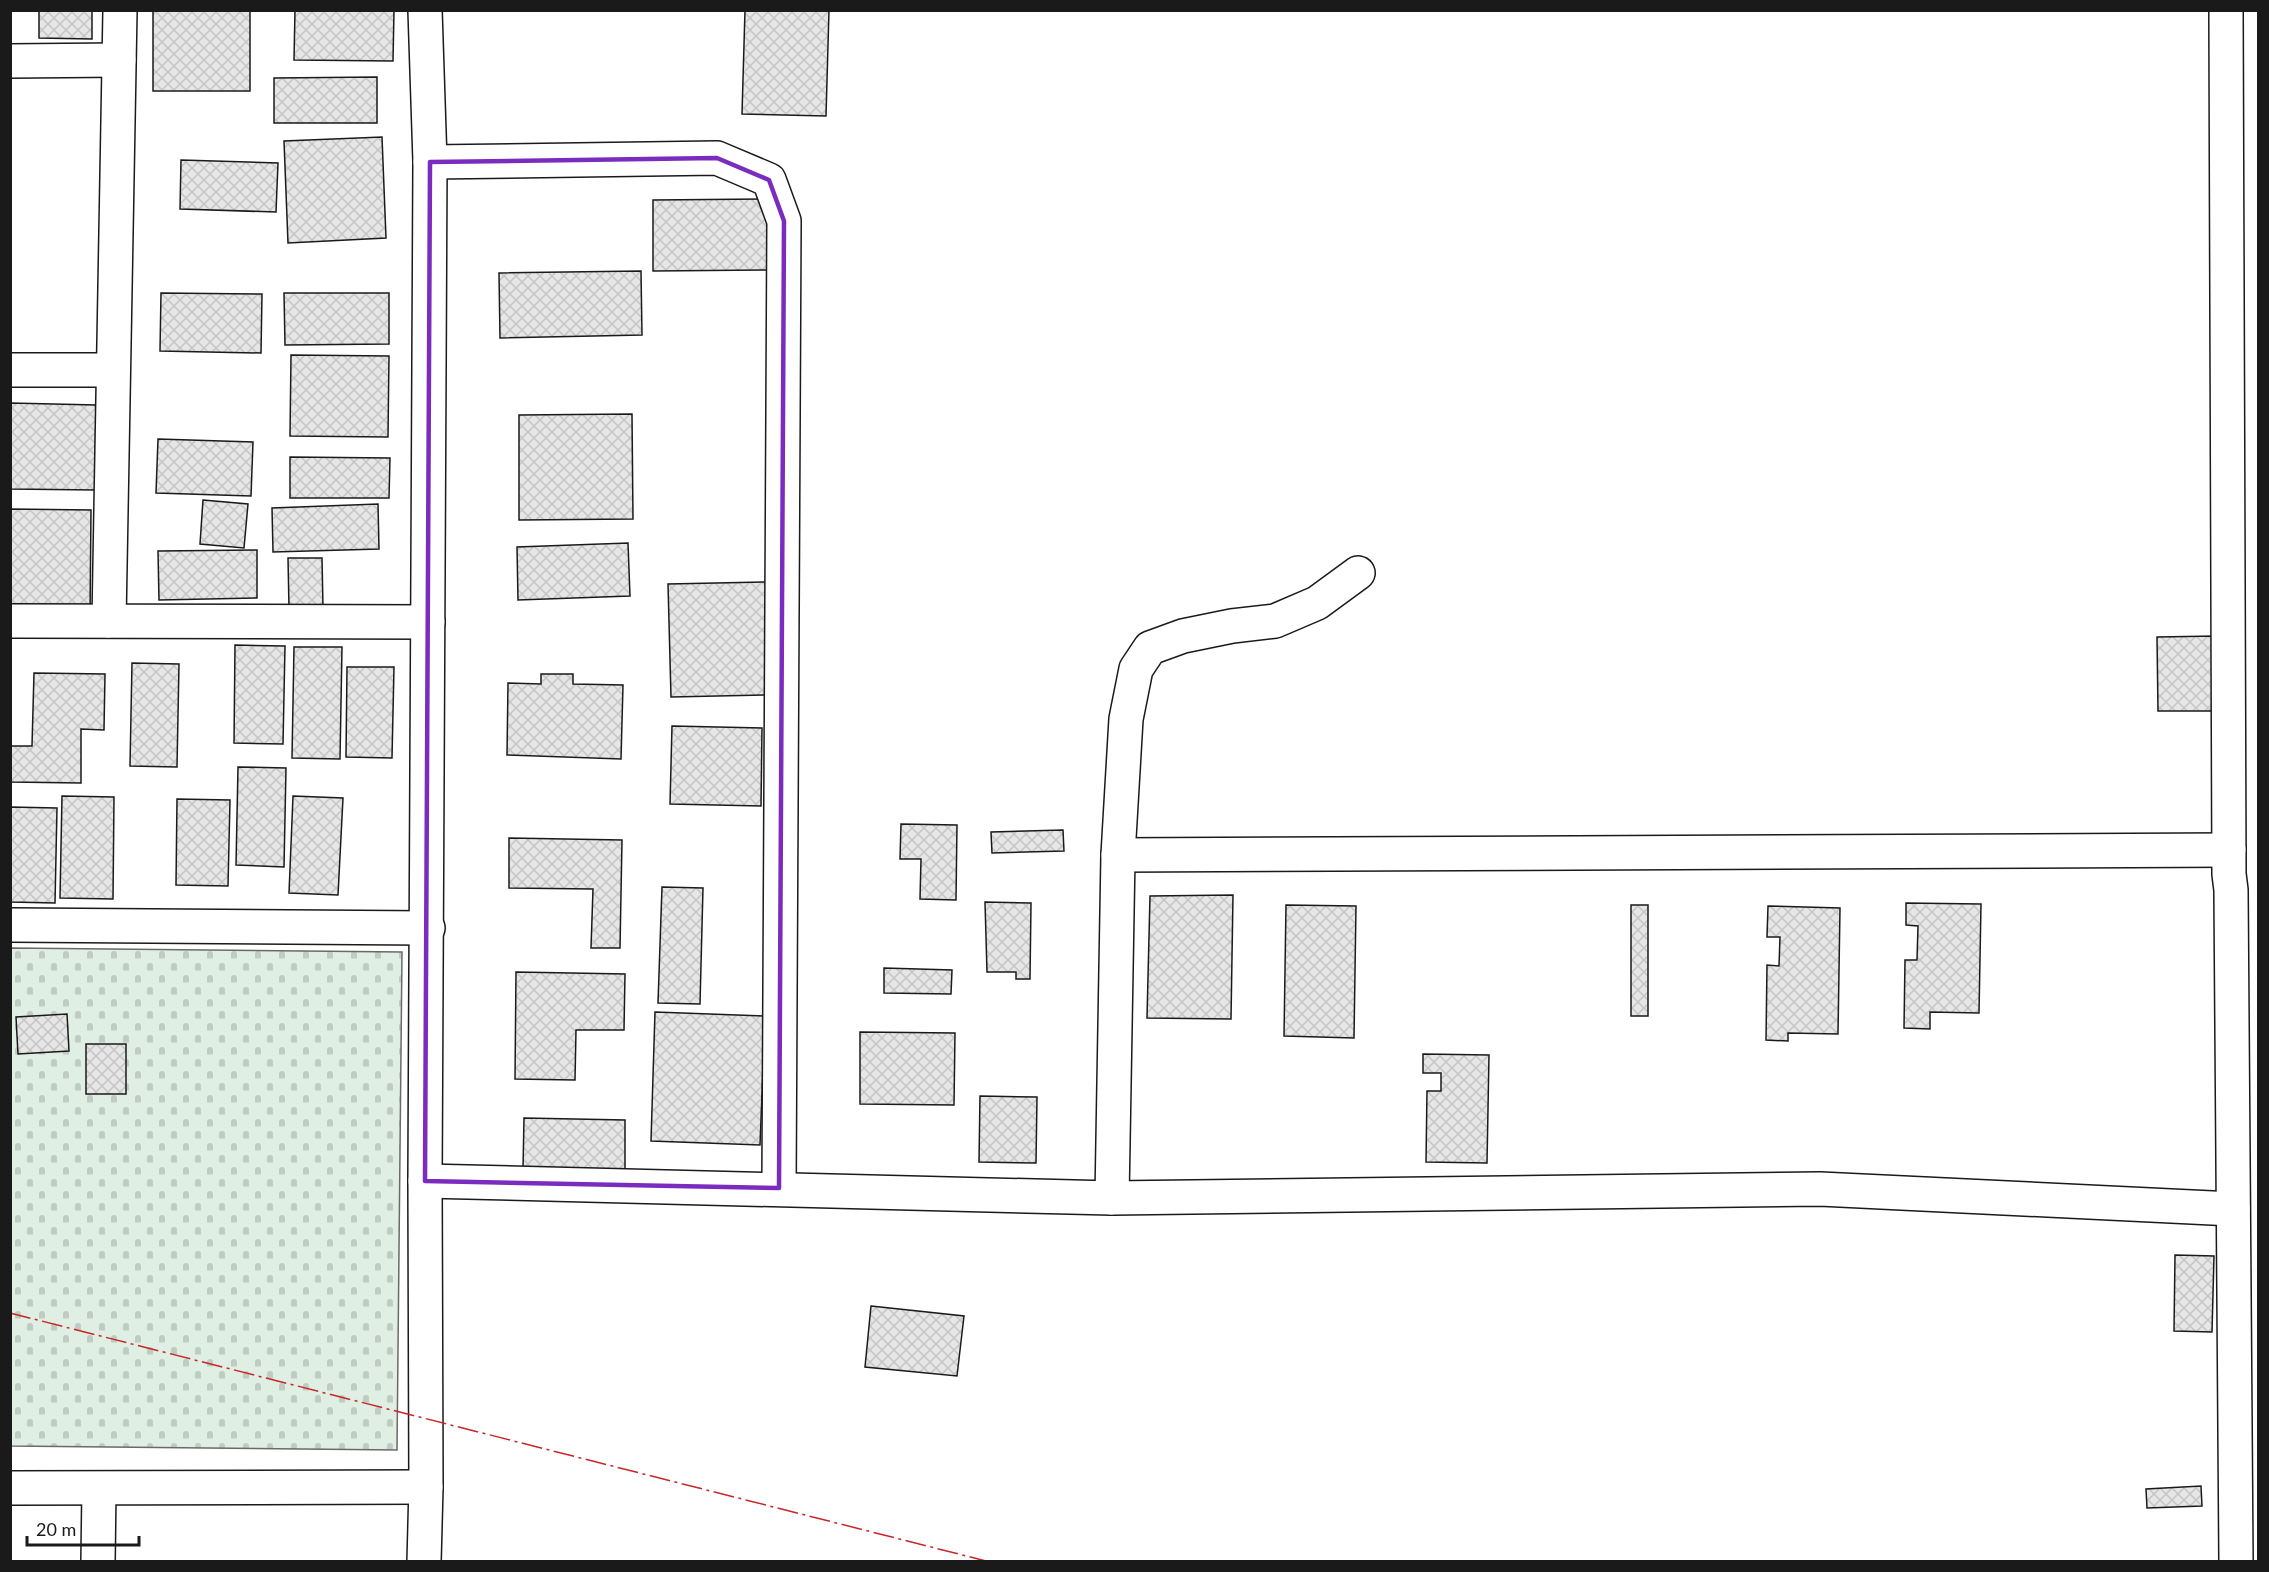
<svg xmlns="http://www.w3.org/2000/svg" width="2269" height="1572" font-family="Lato,sans-serif">
<style>
.cemetery{fill:url(#cemetery-stones);stroke:#6a6a6a;stroke-width:1.5}
.building{fill:url(#building-cross-hatch);stroke:#1a1a1a;stroke-width:1.5}
.lines{fill:none;stroke-linecap:round;stroke-linejoin:round}
.street-casing{stroke:#1a1a1a;stroke-width:36}
.secondary-casing{stroke:#1a1a1a;stroke-width:36}
.street{stroke:#fff;stroke-width:33}
.secondary{stroke:#fff;stroke-width:33}
.power{stroke:#c62828;stroke-width:1.5;stroke-dasharray:21 4.5 3 4.5;stroke-linecap:butt}
.marked{fill:none;stroke:#7b2cbf;stroke-width:4.5;stroke-linejoin:round}
</style>
<defs>
<pattern id="cemetery-stones" width="16" height="16" patternUnits="userSpaceOnUse" patternTransform="scale(1.5)"><rect width="16" height="16" fill="#e0efe3"/><path d="M2 7V4a2 2 0 0 1 4 0v3zM10 15v-3a2 2 0 0 1 4 0v3z" fill="#c0ccc2"/></pattern>
<pattern id="building-cross-hatch" width="8" height="8" patternUnits="userSpaceOnUse" patternTransform="scale(1.5)"><rect width="8" height="8" fill="#e6e6e6"/><path d="M0 0l8 8M0 8l8-8" fill="none" stroke="#c5c5c5"/></pattern>
</defs>
<rect width="100%" height="100%" fill="#fff"/>
<path class="cemetery" d="M11 948 402 952 397 1450 11 1446Z"/>
<g class="building">
<path d="M39 10H92V39L39 38Z"/>
<rect x="153" y="10" width="97" height="81"/>
<path d="M295 10H394L393 61 294 60Z"/>
<path d="M745 10H829L826 116 742 114Z"/>
<path d="M377 77V123H274V78Z"/>
<path d="M382 137 386 238 288 243 284 141Z"/>
<path d="M181 160 278 163 276 212 180 209Z"/>
<path d="M774 199V270L653 271V200Z"/>
<path d="M641 271 642 335 500 338 499 273Z"/>
<path d="M161 293 262 294 261 353 160 351Z"/>
<path d="M284 293H389V344L285 345Z"/>
<path d="M291 355 389 356 388 437 290 436Z"/>
<path d="M10 403 96 405 95 490 10 489Z"/>
<path d="M632 414 633 519 519 520V415Z"/>
<path d="M158 439 253 442 251 496 156 493Z"/>
<path d="M290 457 390 458 389 498H290Z"/>
<path d="M203 500 248 504 244 548 200 544Z"/>
<path d="M378 504 379 549 273 552 272 508Z"/>
<path d="M10 509 91 510 90 616 10 615Z"/>
<path d="M628 543 630 596 518 600 517 547Z"/>
<path d="M257 550V598L159 600 158 551Z"/>
<path d="M288 558H322L323 608H289Z"/>
<path d="M766 582 768 695 671 697 668 584Z"/>
<path d="M2216 636V711H2158L2157 637Z"/>
<path d="M235 645 285 646 283 744 234 743Z"/>
<path d="M294 647H342L340 759 292 758Z"/>
<path d="M132 663 179 664 177 767 130 766Z"/>
<path d="M347 667H394L392 758 346 757Z"/>
<path d="M34 673 105 674 104 730 81 729V783L10 782V746H32Z"/>
<path d="M541 674H573V684L623 685 621 759 507 755 508 683 541 684Z"/>
<path d="M672 726 762 728 761 806 670 804Z"/>
<path d="M238 767 286 768 284 867 236 865Z"/>
<path d="M62 796 114 797 113 899 60 898Z"/>
<path d="M293 796 343 798 338 895 289 893Z"/>
<path d="M177 799 230 800 228 886 176 885Z"/>
<path d="M10 807 57 808 55 903 10 902Z"/>
<path d="M901 824 957 825 956 900 920 899 921 859H900Z"/>
<path d="M1063 830 1064 851 992 853 991 832Z"/>
<path d="M509 838 622 840 620 948H591L593 889 509 888Z"/>
<path d="M662 887 703 888 700 1004 658 1003Z"/>
<path d="M1233 895 1231 1019 1147 1018 1150 896Z"/>
<path d="M985 902 1031 903 1030 979H1016V972H987Z"/>
<path d="M1906 903 1981 904 1979 1013 1930 1012V1029L1904 1028 1905 960H1917L1918 926 1906 925Z"/>
<path d="M1286 905 1356 906 1354 1038 1284 1036Z"/>
<rect x="1631" y="905" width="17" height="111"/>
<path d="M1768 906 1840 908 1838 1034 1788 1033V1041L1766 1040 1767 965 1779 966 1780 937H1767Z"/>
<path d="M884 968 952 970 951 994 884 993Z"/>
<path d="M516 972 625 974 624 1030H576L575 1080 515 1079Z"/>
<path d="M655 1012 765 1016 760 1145 651 1141Z"/>
<path d="M67 1014 69 1051 18 1054 16 1017Z"/>
<path d="M860 1032 955 1033 954 1105 860 1104Z"/>
<rect x="86" y="1044" width="40" height="50"/>
<path d="M1423 1054 1489 1055 1487 1163 1426 1162 1427 1091H1441V1073H1423Z"/>
<path d="M980 1096 1037 1097 1036 1163 979 1162Z"/>
<path d="M524 1118 625 1120V1171L523 1169Z"/>
<path d="M2175 1255 2214 1256 2212 1332 2174 1331Z"/>
<path d="M871 1306 964 1316 957 1376 865 1367Z"/>
<path d="M2201 1486 2202 1506 2147 1508 2146 1489Z"/>
</g>
<g class="lines">
<defs>
<g id="street">
<path d="M10 61 119 60"/>
<path d="M430 162 717 158 769 180 784 221 779 1188"/>
<path d="M10 370H113"/>
<path d="M10 621 428 622"/>
<path d="M109 621 120 10"/>
<path d="M1118 855 2229 850"/>
<path d="M10 925 428 928"/>
<path d="M425 1181 1112 1198 1820 1189 2233 1209"/>
<path d="M1112 1198 1118 855 1126 719 1136 669 1150 648 1183 636 1232 626 1275 621 1317 603 1358 573"/>
<path d="M10 1488 426 1487"/>
<path d="M98 1562 99 1489"/>
<path d="M424 1562 426 1487 425 1181 430 162 425 10"/>
</g>
<path id="secondary" d="M2226 10 2229 874 2231 890 2236 1562"/>
</defs>
<use href="#street" class="street-casing"/>
<use href="#secondary" class="secondary-casing"/>
<use href="#street" class="street"/>
<use href="#secondary" class="secondary"/>
<path class="power" d="M10 1313 990 1562"/>
</g>
<path class="marked" d="M717 158 769 180 784 221 779 1188 425 1181 430 162Z"/>
<rect width="2269" height="1572" fill="none" stroke="#1a1a1a" stroke-width="24"/>
<path d="M27 1536v9h112v-9" fill="none" stroke="#1a1a1a" stroke-width="3"/>
<text x="36" y="1536" font-size="18" fill="#1a1a1a" stroke="#ffffff" stroke-width="4.5" paint-order="stroke">20 m</text>
</svg>
